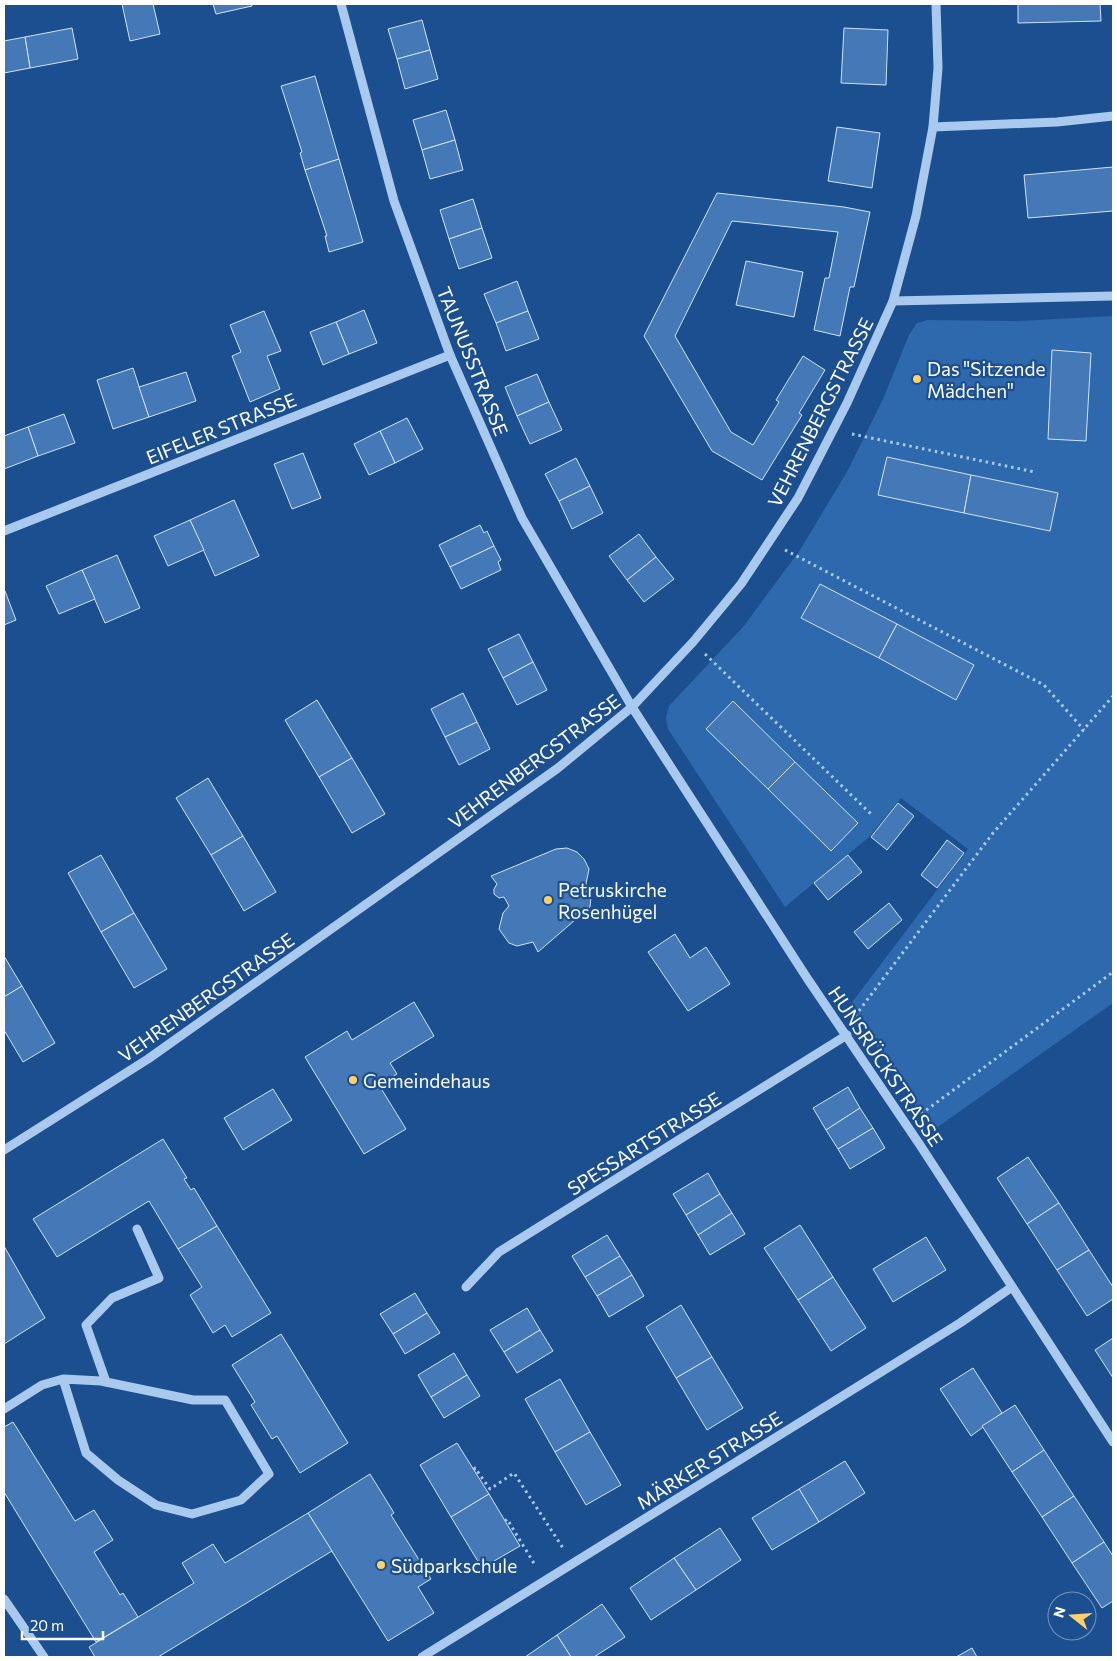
<svg xmlns="http://www.w3.org/2000/svg" width="1117" height="1661" font-family="Commissioner,sans-serif">
<style>
.green{fill:#2e69ad}
.building{fill:#4478b7;stroke:#cfe3fa}
.lines{fill:none;stroke-linecap:round;stroke-linejoin:round}
.path{stroke:#a9c9ee;stroke-width:3;stroke-dasharray:2.5 4;stroke-linecap:butt}
.minor{stroke:#a9c9ee;stroke-width:9}
.poi-dot{fill:#ffd166;stroke:#1b4f8f;stroke-width:2}
.labels{text-anchor:middle;dominant-baseline:central;stroke-width:4.5;stroke-linejoin:round;paint-order:stroke}
.street-label{font-size:19px;fill:#fff;stroke:#1b4f8f}
.poi-label{font-size:19px;fill:#fff;stroke:#1b4f8f;text-anchor:start}
</style>
<rect width="100%" height="100%" fill="#1b4f8f"/>
<path class="green" d="M1113 316V1003L932 1131 850 1005 968 849 901 798 869 837 785 907 668 729 666 718 669 706 743 627 800 550 848 470 883 399 909 335 917 323 928 320 1019 321Z"/>
<g class="building">
<path d="M122 4H153L160 34 130 41Z"/>
<path d="M213 4H252V6L216 14Z"/>
<path d="M1018 4H1100L1101 21 1018 23Z"/>
<path d="M422 20 430 50 397 59 388 29Z"/>
<path d="M72 28 78 59 30 68 25 37Z"/>
<path d="M844 28 888 30 886 85 841 83Z"/>
<path d="M25 37 30 68 4 73V41Z"/>
<path d="M430 50 438 79 405 89 397 59Z"/>
<path d="M315 76 339 159 305 170 300 153 302 152 281 86Z"/>
<path d="M446 110 455 140 422 150 413 120Z"/>
<path d="M837 127 880 133 872 188 828 181Z"/>
<path d="M455 140 463 170 430 179 422 150Z"/>
<path d="M339 159 363 242 329 252 325 236H327L305 170Z"/>
<path d="M1113 167V211L1028 218 1024 175Z"/>
<path d="M717 193 844 207 870 212 854 287H850L840 336 814 330 825 278H829L838 232 732 221 675 336 731 432 753 445 779 402 776 400 803 356 825 370 799 413 802 415 762 480 712 451 644 336Z"/>
<path d="M473 199 482 228 449 239 440 210Z"/>
<path d="M482 228 492 258 459 269 449 239Z"/>
<path d="M746 261 803 272 794 317 736 305Z"/>
<path d="M517 281 528 311 496 323 484 294Z"/>
<path d="M364 310 377 343 349 354 336 322Z"/>
<path d="M264 311 281 351 267 356 280 389 250 402 232 356 241 352 230 325Z"/>
<path d="M528 311 539 339 506 351 496 323Z"/>
<path d="M336 322 349 354 323 365 310 332Z"/>
<path d="M1052 350 1091 353 1086 441 1048 439Z"/>
<path d="M133 368 149 417 113 429 97 380Z"/>
<path d="M186 372 196 401 149 417 139 387Z"/>
<path d="M537 374 549 402 517 416 505 387Z"/>
<path d="M549 402 562 430 530 444 517 416Z"/>
<path d="M64 414 75 443 38 456 28 427Z"/>
<path d="M407 418 423 449 395 463 380 431Z"/>
<path d="M28 427 38 456 4 469V436Z"/>
<path d="M380 431 395 463 369 475 354 444Z"/>
<path d="M303 453 321 498 292 509 274 464Z"/>
<path d="M887 457 971 475 964 513 878 495Z"/>
<path d="M576 458 590 486 559 501 545 474Z"/>
<path d="M971 475 1058 493 1050 531 964 513Z"/>
<path d="M590 486 603 513 572 529 559 501Z"/>
<path d="M234 500 259 556 215 576 190 520Z"/>
<path d="M190 520 204 550 168 566 154 536Z"/>
<path d="M480 525 484 533 487 531 494 546 450 567 439 545Z"/>
<path d="M639 534 656 557 627 580 609 556Z"/>
<path d="M494 546 501 560 498 562 501 570 461 589 450 567Z"/>
<path d="M117 555 140 608 105 623 82 570Z"/>
<path d="M656 557 674 579 644 602 627 580Z"/>
<path d="M82 570 95 599 59 614 46 586Z"/>
<path d="M820 584 897 624 879 658 801 618Z"/>
<path d="M5 591 16 620 4 625V592Z"/>
<path d="M897 624 974 665 956 700 879 658Z"/>
<path d="M519 634 533 662 503 678 488 649Z"/>
<path d="M533 662 547 690 517 705 503 678Z"/>
<path d="M463 693 477 722 445 737 431 709Z"/>
<path d="M317 700 352 758 319 777 285 720Z"/>
<path d="M733 701 795 762 768 789 706 729Z"/>
<path d="M477 722 490 749 459 765 445 737Z"/>
<path d="M352 758 385 814 352 833 319 777Z"/>
<path d="M795 762 858 823 831 851 768 789Z"/>
<path d="M208 778 243 836 211 855 176 798Z"/>
<path d="M898 803 914 816 887 850 871 837Z"/>
<path d="M243 836 276 892 244 911 211 855Z"/>
<path d="M947 840 964 853 937 888 921 875Z"/>
<path d="M567 848 577 852 584 859 589 869 585 889 591 897 590 907 538 952 533 942 517 946 509 943 499 929 503 913 509 906 504 897 499 898 494 894V889L497 884 491 876 556 849Z"/>
<path d="M101 855 134 913 101 932 68 873Z"/>
<path d="M848 855 862 872 828 900 814 883Z"/>
<path d="M889 903 902 920 868 949 854 932Z"/>
<path d="M134 913 167 969 134 988 101 932Z"/>
<path d="M675 934 690 958 706 947 730 984 688 1011 648 952Z"/>
<path d="M4 956 22 986 4 997Z"/>
<path d="M22 986 55 1043 23 1062 4 1030V997Z"/>
<path d="M414 1002 434 1036 390 1063 397 1074 379 1085 406 1129 364 1154 305 1057 347 1031 352 1040Z"/>
<path d="M848 1087 860 1108 826 1130 813 1108Z"/>
<path d="M273 1089 292 1120 243 1150 224 1118Z"/>
<path d="M860 1108 873 1128 838 1149 826 1130Z"/>
<path d="M873 1128 885 1148 850 1169 838 1149Z"/>
<path d="M163 1139 187 1178 184 1179 191 1190 194 1188 217 1226 178 1249 149 1201 57 1257 33 1219Z"/>
<path d="M1028 1157 1059 1203 1027 1224 997 1178Z"/>
<path d="M708 1173 720 1194 686 1215 673 1194Z"/>
<path d="M720 1194 732 1213 698 1235 686 1215Z"/>
<path d="M1059 1203 1089 1250 1057 1270 1027 1224Z"/>
<path d="M732 1213 745 1234 710 1255 698 1235Z"/>
<path d="M800 1225 833 1277 798 1300 764 1248Z"/>
<path d="M217 1226 271 1313 232 1337 225 1325 213 1333 190 1295 202 1287 178 1249Z"/>
<path d="M607 1235 620 1256 585 1277 572 1256Z"/>
<path d="M926 1237 946 1270 893 1302 873 1269Z"/>
<path d="M4 1246 45 1318 4 1344Z"/>
<path d="M1089 1250 1113 1287V1299L1087 1316 1057 1270Z"/>
<path d="M620 1256 632 1275 597 1296 585 1277Z"/>
<path d="M632 1275 644 1296 609 1317 597 1296Z"/>
<path d="M833 1277 866 1328 831 1351 798 1300Z"/>
<path d="M415 1293 427 1313 393 1334 380 1314Z"/>
<path d="M681 1305 712 1357 676 1378 646 1327Z"/>
<path d="M527 1308 540 1330 504 1352 490 1330Z"/>
<path d="M427 1313 440 1333 405 1354 393 1334Z"/>
<path d="M540 1330 553 1351 517 1373 504 1352Z"/>
<path d="M281 1334 348 1443 300 1473 277 1436 272 1439 251 1405 255 1402 232 1365Z"/>
<path d="M1113 1338V1378L1095 1350Z"/>
<path d="M454 1353 467 1375 431 1397 418 1375Z"/>
<path d="M712 1357 743 1408 707 1430 676 1378Z"/>
<path d="M973 1368 1002 1413 971 1436 940 1389Z"/>
<path d="M467 1375 480 1396 444 1418 431 1397Z"/>
<path d="M560 1379 590 1432 555 1452 525 1399Z"/>
<path d="M1015 1405 1044 1450 1012 1472 982 1426Z"/>
<path d="M13 1422 75 1521 94 1510 113 1540 94 1552 120 1595 123 1593 138 1617 96 1642 4 1492V1427Z"/>
<path d="M590 1432 621 1485 586 1505 555 1452Z"/>
<path d="M457 1443 489 1494 451 1517 420 1465Z"/>
<path d="M1044 1450 1074 1496 1042 1517 1012 1472Z"/>
<path d="M845 1461 865 1493 819 1522 799 1489Z"/>
<path d="M370 1474 394 1513 391 1515 431 1579 418 1587 434 1613 388 1641 308 1513Z"/>
<path d="M799 1489 819 1522 772 1550 752 1518Z"/>
<path d="M489 1494 520 1546 482 1568 451 1517Z"/>
<path d="M1074 1496 1104 1542 1072 1563 1042 1517Z"/>
<path d="M308 1513 332 1551 158 1657H95L89 1647 194 1583 182 1563 213 1544 225 1563Z"/>
<path d="M720 1528 741 1560 696 1590 674 1558Z"/>
<path d="M1104 1542 1113 1556V1601L1102 1608 1072 1563Z"/>
<path d="M674 1558 696 1590 651 1620 630 1588Z"/>
<path d="M602 1604 625 1637 594 1657H571L557 1635Z"/>
<path d="M557 1635 571 1657H525Z"/>
<path d="M972 1648 977 1657H956Z"/>
</g>
<g class="lines">
<g class="path">
<path d="M852 434 1035 472"/>
<path d="M785 550 1044 685 1084 730"/>
<path d="M705 654 872 815"/>
<path d="M855 1016 993 833 1113 696"/>
<path d="M921 1114 1113 972"/>
<path d="M474 1470 475 1468 490 1489 514 1473 563 1548"/>
<path d="M505 1521 507 1519 535 1565"/>
</g>
<g class="minor">
<path d="M341 4 394 201 450 355 522 518 632 707 807 978 920 1145 1113 1442"/>
<path d="M933 127 1057 122 1113 116"/>
<path d="M893 301 1113 296"/>
<path d="M4 531 450 355"/>
<path d="M4 1150 148 1059 558 768 632 707 693 642 741 584 798 498 847 403 893 301 916 216 933 127 938 68 936 4"/>
<path d="M466 1287 499 1252 847 1035"/>
<path d="M106 1382 86 1325 112 1298 159 1278 137 1229"/>
<path d="M4 1409 42 1385 63 1379 101 1381 193 1400H225L269 1474 241 1500 192 1514 156 1505 118 1480 86 1453 63 1379"/>
<path d="M4 1599 44 1657"/>
<path d="M422 1657 960 1323 1012 1287"/>
</g>
</g>
<g class="poi-dot">
<circle cx="917" cy="379" r="5"/>
<circle cx="548" cy="900" r="5"/>
<circle cx="353" cy="1080" r="5"/>
<circle cx="381" cy="1565" r="5"/>
</g>
<g class="labels">
<g class="street-label">
<text transform="translate(473 361) rotate(68)">TAUNUSSTRASSE</text>
<text transform="translate(820 412) rotate(-63)">VEHRENBERGSTRASSE</text>
<text transform="translate(221 428) rotate(-22)">EIFELER STRASSE</text>
<text transform="translate(534 761) rotate(-37)">VEHRENBERGSTRASSE</text>
<text transform="translate(206 997) rotate(-35)">VEHRENBERGSTRASSE</text>
<text transform="translate(886 1066) rotate(56)">HUNSRÜCKSTRASSE</text>
<text transform="translate(644 1143) rotate(-32)">SPESSARTSTRASSE</text>
<text transform="translate(709 1460) rotate(-32)">MÄRKER STRASSE</text>
</g>
<g class="poi-label">
<text x="927" y="368">Das "Sitzende<tspan x="927" dy="22">Mädchen"</tspan></text>
<text x="558" y="889">Petruskirche<tspan x="558" dy="22">Rosenhügel</tspan></text>
<text x="363" y="1080">Gemeindehaus</text>
<text x="391" y="1565">Südparkschule</text>
</g>
</g>
<rect width="1117" height="1661" fill="none" stroke="#ffffff" stroke-width="10"/>
<g transform="translate(1072 1616) rotate(287)"><circle r="24" fill="#1b4f8f" stroke="#7695bc"/>
<path d="M0-4L9 19L0 12L-9 19Z" fill="#ffd166"/>
<text y="-8" font-size="14" font-weight="bold" text-anchor="middle" fill="#ffffff">N</text>
</g>
<path d="M22 1631v8h81v-8" fill="none" stroke="#ffffff" stroke-width="2.5"/>
<text x="30" y="1631" font-size="15" fill="#ffffff" stroke="#1b4f8f" stroke-width="4" paint-order="stroke">20 m</text>
</svg>
